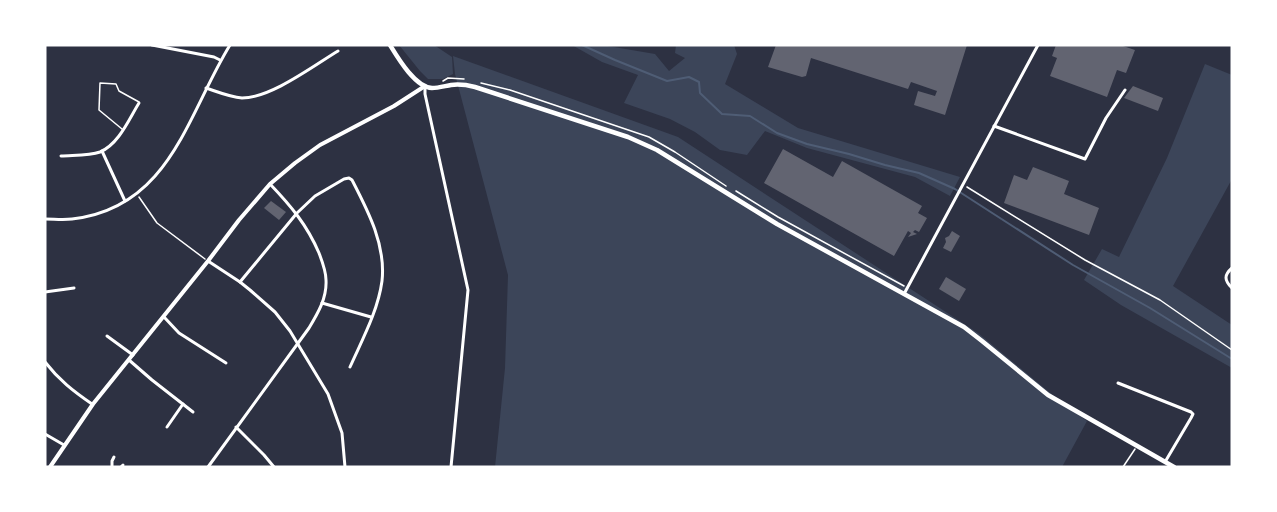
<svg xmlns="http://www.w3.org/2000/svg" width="1277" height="512" font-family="'Noto Serif',serif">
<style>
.green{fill:#3c4559}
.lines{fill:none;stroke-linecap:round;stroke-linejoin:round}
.stream{stroke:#4f5d75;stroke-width:2}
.building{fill:#626471}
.path{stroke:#fff;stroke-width:1.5}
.service{stroke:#fff;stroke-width:1.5}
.minor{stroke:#fff;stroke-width:3}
.tertiary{stroke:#fff;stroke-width:4}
.secondary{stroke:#fff;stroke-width:4.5}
</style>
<rect width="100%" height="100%" fill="#2d3142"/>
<g class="green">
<path d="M399 45H434L452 57 453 74 443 79H428L420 71Z"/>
<path d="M572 45H602L655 54 669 71 685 58 675 53 676 45H734L737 54 725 84 798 128 960 177 950 196 915 177 807 148 765 131 747 155 720 150 695 132 670 119 624 103 638 75 602 62Z"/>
<path d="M453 56 678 137 978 333 1067 407 1087 421 1062 467H495L505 368 508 275 455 74Z"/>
<path d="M1205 64 1232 75V179L1173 286 1232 325V368L1121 305 1084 280 1102 249 1119 257 1167 158Z"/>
</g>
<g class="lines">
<path class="stream" d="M582 45 615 60 667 81 689 77 699 82 700 93 722 114 750 116 777 133 807 144 849 154 885 165 919 173 955 189 1073 265 1150 308 1232 359"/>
</g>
<g class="building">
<path d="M776 45H967L945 115 914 105 918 91 935 96 937 91 911 82 908 89 811 58 806 76 802 77 768 67Z"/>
<path d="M1056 45H1120L1135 50 1126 73 1117 70 1107 97 1050 76 1057 58 1052 56Z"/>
<path d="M1133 86 1163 98 1158 111 1124 98Z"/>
<path d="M783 149 833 177 842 161 922 206 918 213 927 218 919 232 915 230 913 232 917 234 908 237 911 233 908 231 894 256 764 183Z"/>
<path d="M1033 167 1069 181 1064 194 1099 208 1089 235 1004 203 1014 175 1027 180Z"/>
<path d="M271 201 286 212 279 220 264 208Z"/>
<path d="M952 231 960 236 951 252 943 248 946 242 945 238 949 236Z"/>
<path d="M946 277 966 289 959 301 939 289Z"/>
</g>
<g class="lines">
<g class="path">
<path d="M443 81 448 78 464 79"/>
<path d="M481 83 510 90 649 137 675 152 726 186"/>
<path d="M967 187 1085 260 1160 300 1232 350"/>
<path d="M736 191 778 217 904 286"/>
<path d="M139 197 157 223 205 259"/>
<path d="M1123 467 1135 449"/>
</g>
<path class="service" d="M122 129 99 110 100 83 116 84 119 91 139 102"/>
<g class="minor">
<path d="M152 45 214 57 220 60"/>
<path d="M425 86V94L468 290 451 467"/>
<path d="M206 88C218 92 230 97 242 98 271 98 313 66 338 51"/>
<path d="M994 126 1085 159 1106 118 1125 90"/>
<path d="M102 151 125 201"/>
<path d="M61 156C73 155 89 156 100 152 119 144 129 119 139 103"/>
<path d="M45 219C54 219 63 220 72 219 170 208 187 115 230 45"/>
<path d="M208 261 240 282 250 290 275 312 290 331 328 394 342 433 345 467"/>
<path d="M1232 268C1224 275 1224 280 1232 288"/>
<path d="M240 282 297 213 315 196 344 179 349 178 352 180C368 211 386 245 382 281 378 311 362 340 350 367"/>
<path d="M45 292 74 288"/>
<path d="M904 294 1038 45"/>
<path d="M322 303 371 317"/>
<path d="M164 317 179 333 226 363"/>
<path d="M107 336 133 355"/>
<path d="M129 360 152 380 193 412"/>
<path d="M45 362C59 380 73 391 92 404"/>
<path d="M1118 383 1191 412 1193 414 1191 418 1165 462"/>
<path d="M167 427 183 404"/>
<path d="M236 427 264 455 274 467"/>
<path d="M45 434 64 445"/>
<path d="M112 467V461L114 457"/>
<path d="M121 467 123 465"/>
<path d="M208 467 309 328C318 313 327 298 326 280 326 271 322 261 319 253 307 225 291 206 270 184"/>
</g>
<path class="tertiary" d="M50 467 93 404 208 261 239 220 270 184 295 163 320 145 394 106 425 86"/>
<path class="secondary" d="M390 45C398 58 415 87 432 88 438 88 445 86 451 85 459 84 467 85 475 87L628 137 657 150 777 224 964 327 982 341 1048 395 1174 467"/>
</g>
<rect width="1277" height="512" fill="none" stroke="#ffffff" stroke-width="93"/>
</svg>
